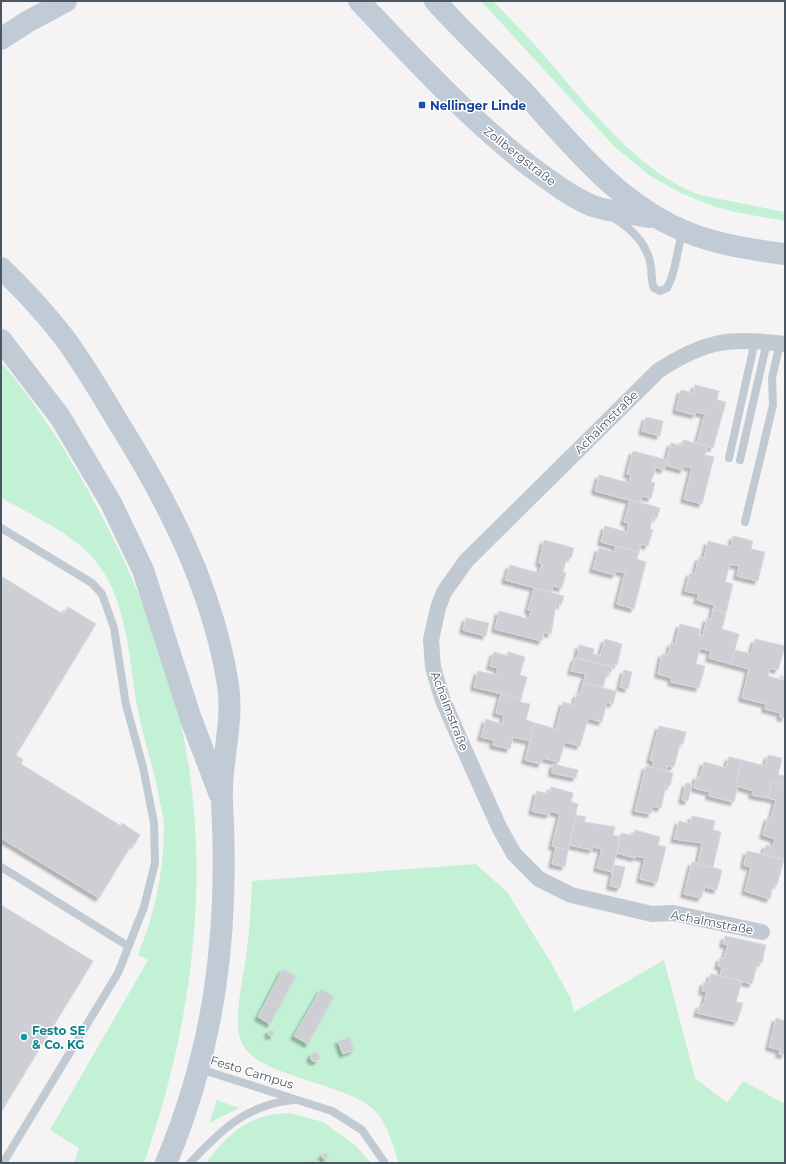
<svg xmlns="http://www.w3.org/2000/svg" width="786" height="1164" font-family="Montserrat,sans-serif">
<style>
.green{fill:#c3f1d5}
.building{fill:#cdcfd5;stroke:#d7d9de;filter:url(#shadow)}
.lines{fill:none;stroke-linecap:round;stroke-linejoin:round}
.lane{stroke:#c1cad2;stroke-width:8}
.street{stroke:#c1cad2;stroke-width:16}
.secondary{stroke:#c1cbd6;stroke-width:22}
.transit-dot{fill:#1a4fb4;stroke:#fff;stroke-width:1.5}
.culture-dot{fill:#0f9aa8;stroke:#fff;stroke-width:1.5}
.labels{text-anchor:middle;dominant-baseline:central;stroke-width:3;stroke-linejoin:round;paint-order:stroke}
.transit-label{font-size:12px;font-weight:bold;fill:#164399;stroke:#fff;text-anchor:start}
.street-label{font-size:12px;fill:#4a5661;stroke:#fff}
.culture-label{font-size:12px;font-weight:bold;fill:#0d838f;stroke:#fff;text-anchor:start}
</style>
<defs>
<filter id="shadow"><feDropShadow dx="-3.5" dy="3.5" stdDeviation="1" flood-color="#0004"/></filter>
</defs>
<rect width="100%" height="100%" fill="#f5f3f3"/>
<g class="green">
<path d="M481 1H493C510 19 527 36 543 54 584 102 640 174 700 195L785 212V221L740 213 715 207 681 193 650 176 614 146Z"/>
<path d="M1 362C44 413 78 469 108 528 135 582 160 640 175 699 215 853 196 1014 144 1163H74L79 1148 50 1130 148 960 138 955C155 912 164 872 164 826 164 818 161 809 160 802 155 773 146 748 140 720 128 666 131 604 94 559 72 533 30 515 1 497Z"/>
<path d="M476 864 507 892 550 961 571 999 574 1012 664 960 695 1078 727 1103 743 1081 785 1104V1163H399C393 1146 387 1121 373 1109 342 1081 254 1077 241 1041 232 1018 245 973 247 948 250 926 251 903 252 881Z"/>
<path d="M217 1100 239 1108 209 1123Z"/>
<path d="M290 1113 323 1122 355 1145 371 1163H206C229 1132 250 1114 290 1113Z"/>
</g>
<g class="building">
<path d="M695 385 719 391 717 400 726 402 713 448 697 443 705 414 696 412 695 415 676 410 681 390 693 393Z"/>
<path d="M646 417 663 421 660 436 642 431Z"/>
<path d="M683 440 708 446 705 455 714 457 702 504 684 499 692 468 684 466 683 470 665 465 671 443 682 446Z"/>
<path d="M633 451 667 460 664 470 656 467 651 482 655 483 651 498 642 496 640 503 595 491 599 475 629 483 631 475 627 474Z"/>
<path d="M630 500 660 508 657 518 653 516 650 529 653 530 648 546 641 544 639 552 601 542 605 526 627 532 629 523 624 522Z"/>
<path d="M733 536 753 541 751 549 765 552 758 581 737 576 739 566 730 564 725 582 733 584 726 613 713 610 714 605 697 600 699 594 685 591 690 573 695 574 699 557 704 558 708 541 731 547Z"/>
<path d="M544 540 574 548 571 558 567 557 563 572 566 573 562 588 553 586 551 592 505 580 510 565 539 573 542 564 539 563Z"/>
<path d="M616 546 639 552 637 559 646 562 634 609 617 604 625 573 616 571 615 575 593 569 599 548 614 552Z"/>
<path d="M1 576 56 610 64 614 68 607 96 624 16 755 23 760 21 764 121 826 122 823 140 835 134 845 132 844 99 898 1 838Z"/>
<path d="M534 588 564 596 561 605 556 604 551 634 544 632 542 641 495 629 499 611 529 619 531 611 528 610Z"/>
<path d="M713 610 726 613 722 629 739 634 731 664 709 658 711 651 700 648 696 664 705 666 699 688 671 682 672 678 658 674 662 654 668 655 671 643 675 644 680 624 700 629 699 635 703 636 707 618 711 619Z"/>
<path d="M466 618 489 623 486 636 463 630Z"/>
<path d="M605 639 622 644 617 665 613 664 612 667 577 658 579 645 594 649 593 654 600 656Z"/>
<path d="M755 639 785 646 778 670 770 668 768 676 783 680 785 672V718L780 717 781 713 765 709 766 704 742 698 749 669 731 664 735 650 751 654Z"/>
<path d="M494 652 507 656 508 652 525 657 520 675 527 677 521 699 474 687 478 671 496 675 498 668 490 666Z"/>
<path d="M575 658 612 667 611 673 607 672 603 687 583 683 586 674 571 671Z"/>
<path d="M624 670 632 672 628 689 620 687Z"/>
<path d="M583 683 616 691 613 704 607 702 602 722 588 718 580 746 565 742 559 762 543 758 541 764 525 760 535 723 556 729 563 702 574 705 577 694H580Z"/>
<path d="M501 694 521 699 520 702 530 704 526 720 535 723 530 741 513 737 510 749 493 745 494 740 481 737 486 719 502 724 504 715 496 713Z"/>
<path d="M659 726 686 732 683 744H680L674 767 667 766 666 771 652 768 654 761 650 760Z"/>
<path d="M768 755 782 758 778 775 785 776V785L772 782 767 798 752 795 753 791 735 785 742 760 765 766Z"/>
<path d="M729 757 742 760 735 785 738 786 734 802 709 796 710 792 694 788 697 776 700 777 704 762 726 768Z"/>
<path d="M553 764 578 770 576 778 552 773Z"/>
<path d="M646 766 673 773 670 786 666 785 661 808 653 806 651 814 635 811Z"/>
<path d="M772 782 785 785V859L763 854 766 845 773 847 775 839 763 835 768 817 771 818 776 800 768 798Z"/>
<path d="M686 783 692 784 688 801 682 800Z"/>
<path d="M551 787 573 793 571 802 578 804 568 850 552 846 560 814 551 811 549 815 532 811 537 791 549 794Z"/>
<path d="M576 815 586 817 584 822 615 827 613 835 620 837 612 872 597 868 602 849 593 847 592 850 570 845Z"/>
<path d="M692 816 715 821 713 830 721 832 713 867 698 864 702 843 674 839 679 821 690 824Z"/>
<path d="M635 830 660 837 658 845 666 847 657 883 640 879 645 858 635 856V858L617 853 621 833 634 836Z"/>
<path d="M556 847 568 850 565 867 552 864Z"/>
<path d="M747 851 784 859 777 885 773 884 770 899 745 891 751 867 744 865Z"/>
<path d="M692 862 722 870 717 890 705 887 701 898 684 894Z"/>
<path d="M614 865 625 867 620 888 610 886Z"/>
<path d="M1 905 93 961 1 1112Z"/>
<path d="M725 936 766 945 762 963 758 962 752 984 720 976 722 967 718 966 720 958H724L728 945 723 944Z"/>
<path d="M283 969 296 976 270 1024 258 1017Z"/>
<path d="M711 974 742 981 736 1002 743 1003 737 1022 697 1013 700 1005 703 1006 707 992 702 991 704 982 708 983Z"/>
<path d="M321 989 334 996 308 1044 294 1036Z"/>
<path d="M776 1018 785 1021V1055L779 1054 780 1050 769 1047Z"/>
<circle cx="271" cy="1033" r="3"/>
<path d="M350 1037 354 1050 343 1054 338 1041Z"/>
<circle cx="315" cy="1057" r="4.5"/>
<circle cx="325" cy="1156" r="3"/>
<path d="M319 1161V1163H303V1162Z"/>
</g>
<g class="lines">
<g class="lane">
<path d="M614 218C632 229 648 245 651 267 652 275 651 281 654 288L660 291 667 288C677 270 676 251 683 232"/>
<path d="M729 458 755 341"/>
<path d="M740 460 767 342"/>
<path d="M745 522 773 405 772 378 780 343"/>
<path d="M1 528 92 583 102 594 114 628 126 705 143 767 154 823 155 863 144 907 118 973 3 1163"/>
<path d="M1 867 128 946"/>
<path d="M200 1069 332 1111 362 1130 385 1163"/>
<path d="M190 1163C221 1130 246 1105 293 1100"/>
</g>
<path class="street" d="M762 932 673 913 652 914 571 895 539 879 514 854 499 827 468 758 442 698 433 667 431 640 438 608 444 592 466 561 658 371C705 340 730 337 785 344"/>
<g class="secondary">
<path d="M359 1C414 59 468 118 531 167 550 181 571 197 593 206 610 212 631 213 649 217"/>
<path d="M435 1C463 32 493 60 522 90 567 139 610 195 671 225 706 243 747 249 785 254"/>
<path d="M1 39 27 22 66 1"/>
<path d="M1 268C23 289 44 312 63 336 83 363 101 393 118 422 169 503 213 590 228 685 234 724 220 762 222 801 229 930 216 1044 166 1163"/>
<path d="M1 340 60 417 111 503 143 570 191 719 220 795"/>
</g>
</g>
<rect class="transit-dot" x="418" y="101" width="8" height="8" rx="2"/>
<circle class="culture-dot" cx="24" cy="1037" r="4"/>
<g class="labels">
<g class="transit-label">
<text x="430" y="105">Nellinger Linde</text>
</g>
<g class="street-label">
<text transform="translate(520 156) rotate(38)">Zollbergstraße</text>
<text transform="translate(606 422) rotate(-45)">Achalmstraße</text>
<text transform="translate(450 711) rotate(69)">Achalmstraße</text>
<text transform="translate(712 922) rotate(11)">Achalmstraße</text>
<text transform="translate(252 1072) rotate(17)">Festo Campus</text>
</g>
<g class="culture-label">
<text x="32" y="1030">Festo SE<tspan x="32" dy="14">&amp; Co. KG</tspan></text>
</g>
</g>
<rect width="786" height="1164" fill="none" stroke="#4a5661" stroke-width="4"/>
</svg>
